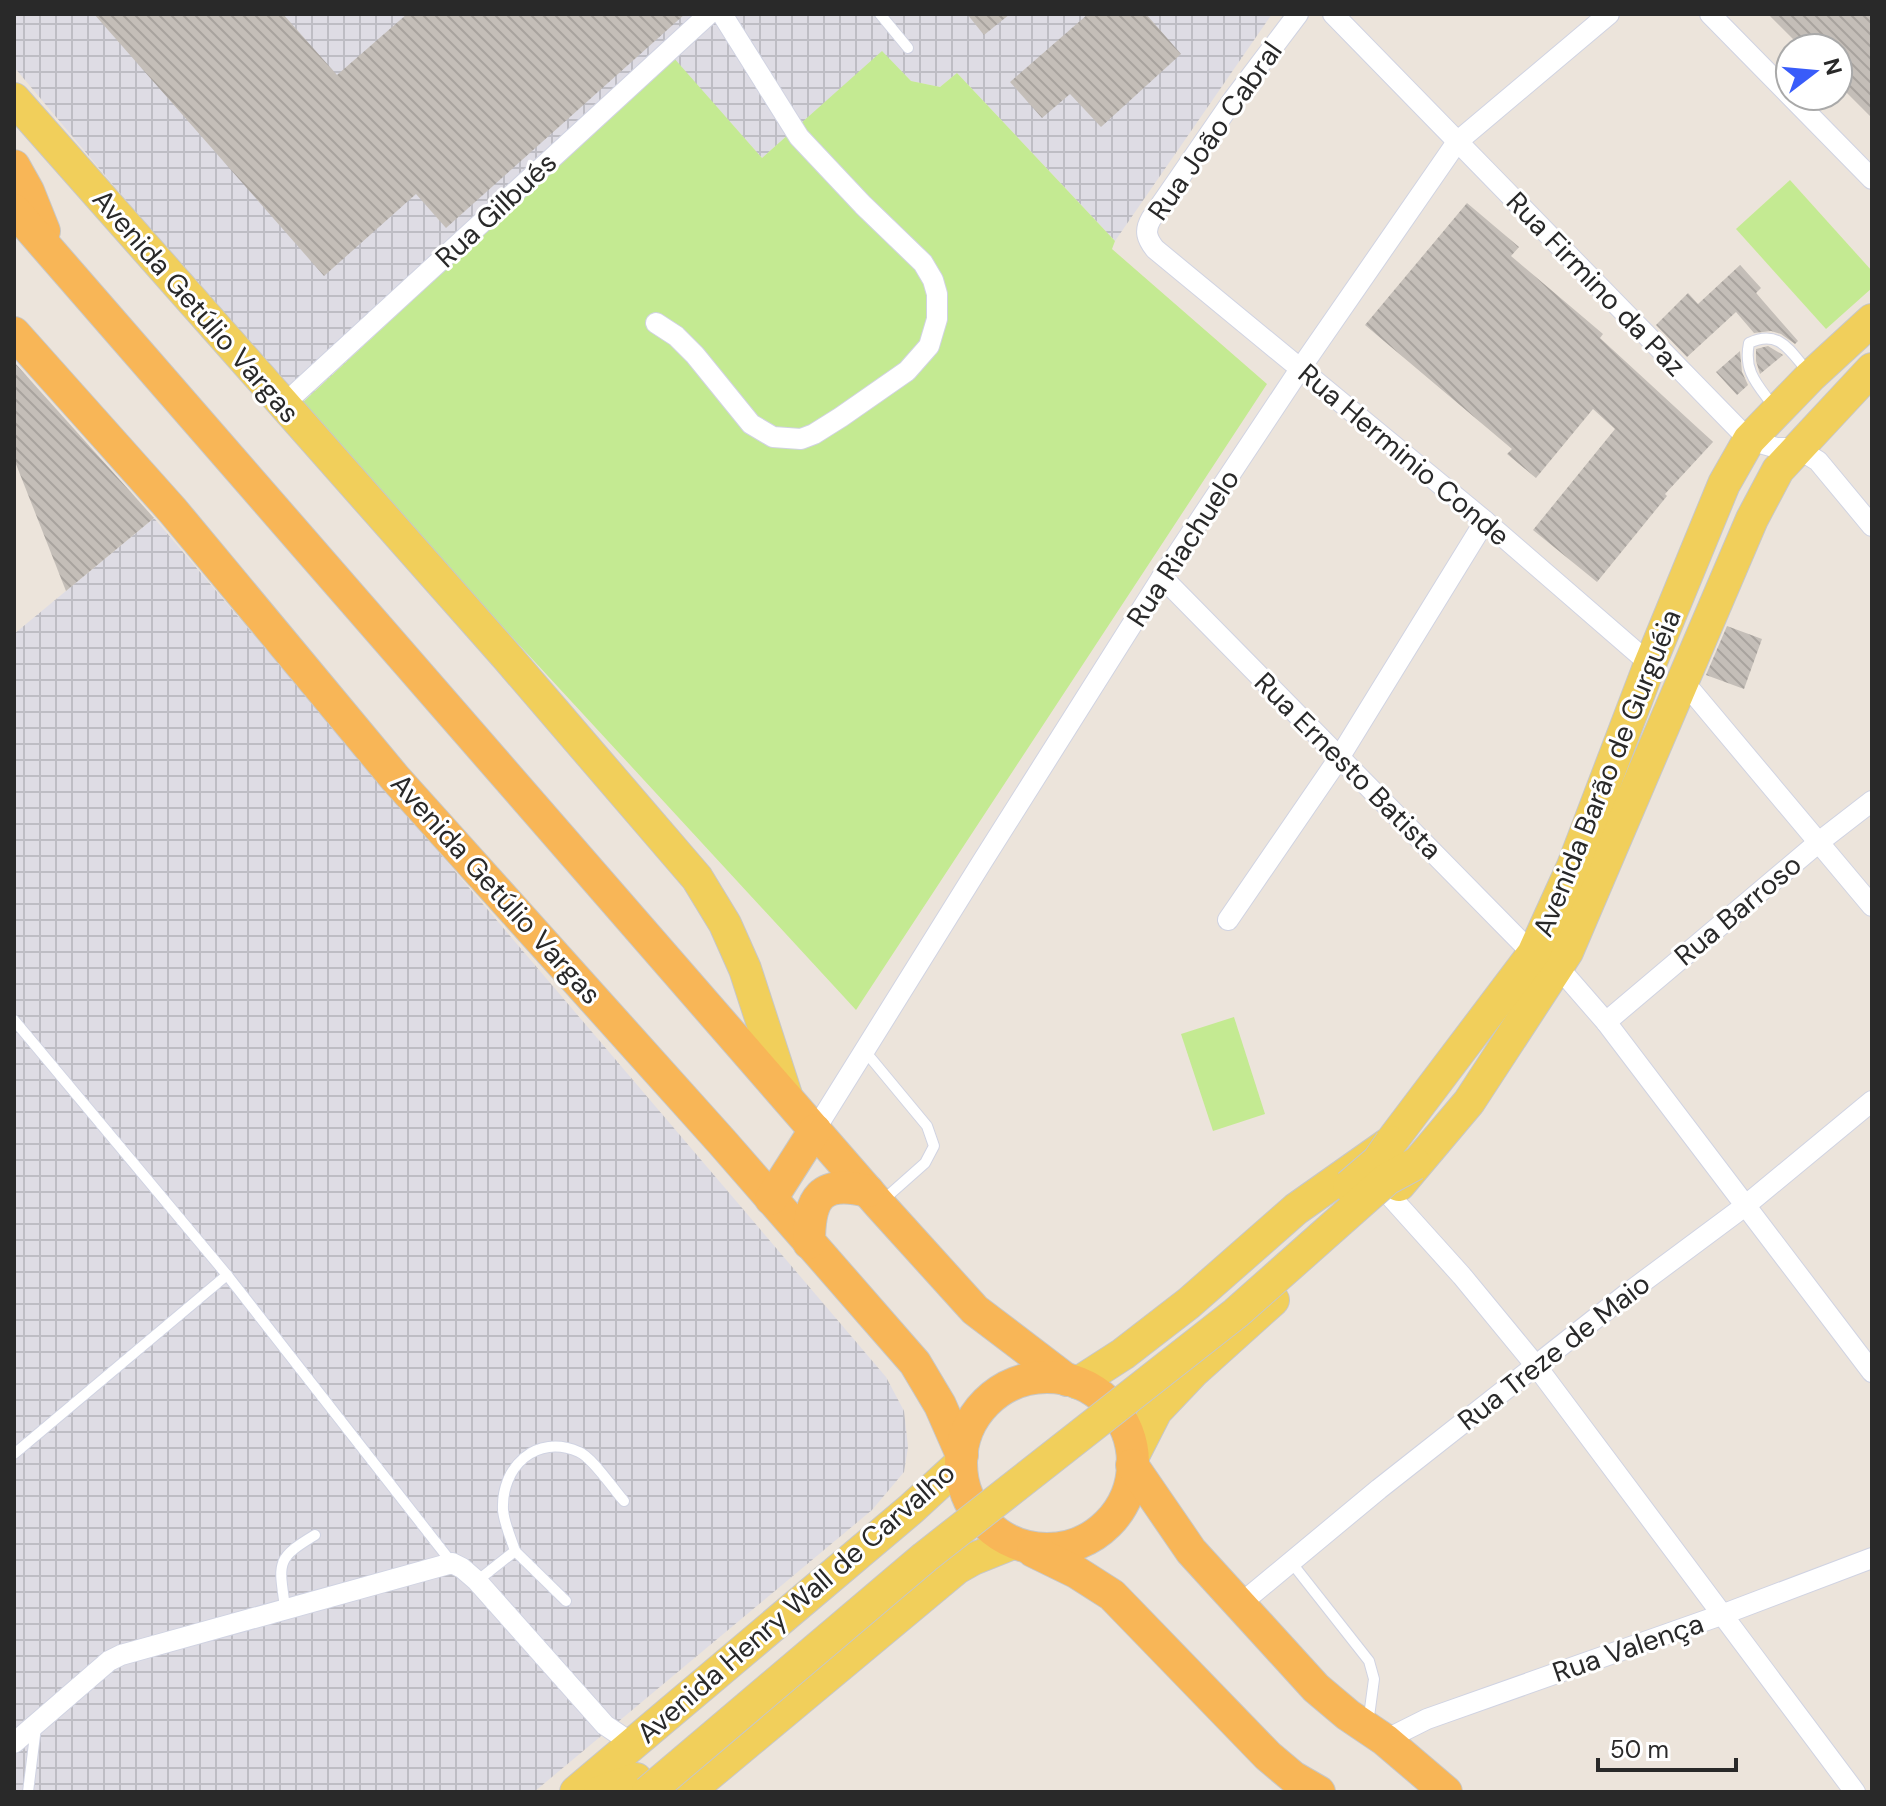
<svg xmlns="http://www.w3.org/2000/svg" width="1886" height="1806" font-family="'DM Sans',sans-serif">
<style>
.industrial{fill:url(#industrial-grid)}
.pitch{fill:#c4ea92}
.building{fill:url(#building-back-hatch)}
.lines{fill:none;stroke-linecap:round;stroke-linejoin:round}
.service-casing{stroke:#d0d3e2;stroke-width:12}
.minor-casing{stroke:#d0d3e2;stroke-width:22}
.primary-casing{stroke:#c7c7c7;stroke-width:34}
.trunk-casing{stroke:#c7c7c7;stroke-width:34}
.service{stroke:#fff;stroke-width:10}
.minor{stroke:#fff;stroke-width:20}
.primary{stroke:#f1cf5b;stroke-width:32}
.trunk{stroke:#f8b657;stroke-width:32}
.primary-bridge-casing{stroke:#c7c7c7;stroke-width:34;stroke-linecap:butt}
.primary-bridge{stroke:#f1cf5b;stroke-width:32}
.labels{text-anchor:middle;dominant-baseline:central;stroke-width:6;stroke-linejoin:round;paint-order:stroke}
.street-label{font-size:28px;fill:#292929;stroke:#fff}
</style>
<defs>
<pattern id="industrial-grid" width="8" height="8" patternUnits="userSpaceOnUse" patternTransform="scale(2)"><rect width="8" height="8" fill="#dedce4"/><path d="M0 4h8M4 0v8" fill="none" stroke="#bebdc4"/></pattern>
<pattern id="building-back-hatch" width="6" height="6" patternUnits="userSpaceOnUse" patternTransform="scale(2)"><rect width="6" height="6" fill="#c4beb8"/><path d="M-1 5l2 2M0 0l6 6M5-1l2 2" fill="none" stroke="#a8a39e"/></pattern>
</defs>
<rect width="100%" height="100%" fill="#ece4db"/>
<g class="industrial">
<path d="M14 14H1272L1115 241 957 73 940 87 911 81 882 52 762 158 673 58 299 406 14 67Z"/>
<path d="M154 518 886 1377 904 1411 908 1447 904 1472 872 1510 534 1792H14V634Z"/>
</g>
<g class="pitch">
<path d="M882 51 911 81 940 87 957 73 1115 241 1112 249 1267 384 856 1010 299 406 673 57 762 158Z"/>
<path d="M1790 180 1872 271V288L1826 329 1736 229Z"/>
<path d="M1234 1017 1265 1114 1213 1131 1181 1034Z"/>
</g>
<g class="building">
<path d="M94 14H283L337 75 407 14H685L446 228 416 194 324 276Z"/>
<path d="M967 14H1010L984 35Z"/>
<path d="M1088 14H1146L1181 54 1101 127 1070 94 1042 118 1010 82Z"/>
<path d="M1768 14H1872V118L1838 84V48H1802Z"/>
<path d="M1467 203 1519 247 1511 256 1603 334 1600 338 1713 442 1665 494 1667 496 1597 582 1533 530 1615 429 1593 409 1536 478 1507 454 1512 449 1365 325Z"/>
<path d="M1740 265 1761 288 1756 293 1798 341 1795 344 1781 334 1771 331 1754 333 1736 312 1687 357 1656 325 1688 293 1698 304Z"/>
<path d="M1768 346 1783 355 1760 374 1756 361V349Z"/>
<path d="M1740 351 1742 372 1748 385 1737 395 1716 372Z"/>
<path d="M14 362 154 518 66 591 14 459Z"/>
<path d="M1727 626 1762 639 1744 689 1706 675Z"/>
</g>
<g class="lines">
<defs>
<g id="service">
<path d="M880 14 908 48"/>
<path d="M1774 407C1758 385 1743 372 1749 343 1780 328 1790 352 1810 374"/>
<path d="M14 1020 227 1275 452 1563"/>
<path d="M864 1050 927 1126 934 1146 925 1163 881 1202"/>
<path d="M14 1454 227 1275"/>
<path d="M515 1551 566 1601"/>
<path d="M1291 1562 1369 1661 1374 1679 1368 1724"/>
<path d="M477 1581 515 1551C511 1538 504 1523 503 1510 501 1467 536 1433 579 1452 592 1457 614 1490 624 1501"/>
<path d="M285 1607C279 1563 275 1559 315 1535"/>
<path d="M28 1792 36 1727"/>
</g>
<g id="minor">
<path d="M1298 14 1233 100 1151 219C1144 231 1147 239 1155 249L1485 521 1650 664"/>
<path d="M1333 14 1749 440 1777 448H1797L1818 461 1872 526"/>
<path d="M1710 14 1872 179"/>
<path d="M656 323 676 336 695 355 751 424 773 437 801 439 814 434 841 417 907 371 929 346 937 319V294L933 280 923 263 863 205 799 137 722 14"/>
<path d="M283 405 709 14"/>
<path d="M1162 577 1533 954"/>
<path d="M1684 682 1872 906"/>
<path d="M1228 920 1339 758 1485 521"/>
<path d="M1559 968 1606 1022 1872 1372"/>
<path d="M1606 1022 1819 842 1872 801"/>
<path d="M815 1130 982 862 1162 577 1300 369 1457 142 1609 14"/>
<path d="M1390 1196 1462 1276 1537 1367 1855 1792"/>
<path d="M1238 1606 1379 1489 1628 1293 1745 1206 1872 1101"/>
<path d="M1385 1740 1427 1719 1724 1614 1872 1558"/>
<path d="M14 1743 109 1661 121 1655 452 1563 462 1568 477 1581 605 1725 633 1744"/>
</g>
<g id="primary">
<path d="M14 99 508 658 697 878 725 924 745 969 786 1095"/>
<path d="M1399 1185 1469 1102 1567 952 1752 519 1778 470 1872 369"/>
<path d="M1078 1383 1123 1354 1189 1303 1296 1209 1391 1142 1533 954 1573 866 1650 664 1724 484 1749 440 1811 376 1872 320"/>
<path d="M1133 1456 1156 1411 1194 1371 1273 1300"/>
<path d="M576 1792 911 1509 961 1463"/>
<path d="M600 1792 636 1779"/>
<path d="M688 1792 957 1568 973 1559 1013 1543"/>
</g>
<g id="trunk">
<path d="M14 166 28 191 44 231"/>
<path d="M14 210 879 1204 975 1310 1067 1380"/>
<path d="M14 333 173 511 395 778 722 1142 915 1363 940 1405 962 1455"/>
<path d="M771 1199 815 1130"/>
<path d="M809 1243C809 1198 820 1179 868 1191"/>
<circle cx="1047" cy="1463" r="86"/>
<path d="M1132 1465 1191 1551 1316 1688 1348 1715 1385 1740 1446 1792"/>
<path d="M1033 1551 1076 1572 1112 1595 1268 1756 1293 1777 1319 1792"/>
</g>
</defs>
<use href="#service" class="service-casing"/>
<use href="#minor" class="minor-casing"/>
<use href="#primary" class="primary-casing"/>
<use href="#trunk" class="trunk-casing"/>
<use href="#service" class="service"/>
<use href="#minor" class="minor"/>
<use href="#primary" class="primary"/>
<use href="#trunk" class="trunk"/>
<defs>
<g id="primary-bridge">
<path d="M1349 1186 1378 1161 1391 1142"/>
<path d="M648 1792 925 1557 1236 1313 1387 1179 1415 1164"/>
</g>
</defs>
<use href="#primary-bridge" class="primary-bridge-casing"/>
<use href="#primary-bridge" class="primary-bridge"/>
</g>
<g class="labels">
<g class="street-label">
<text transform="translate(1215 131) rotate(-55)">Rua João Cabral</text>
<text transform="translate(496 210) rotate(-43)">Rua Gilbués</text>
<text transform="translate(1596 284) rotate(46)">Rua Firmino da Paz</text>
<text transform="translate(196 306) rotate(49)">Avenida Getúlio Vargas</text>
<text transform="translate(1404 455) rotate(40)">Rua Herminio Conde</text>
<text transform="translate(1183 548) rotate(-57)">Rua Riachuelo</text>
<text transform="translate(1348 766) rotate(45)">Rua Ernesto Batista</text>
<text transform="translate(1607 773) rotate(-68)">Avenida Barão de Gurguéia</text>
<text transform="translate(496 889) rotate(48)">Avenida Getúlio Vargas</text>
<text transform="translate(1738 910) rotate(-40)">Rua Barroso</text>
<text transform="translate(1554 1352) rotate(-38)">Rua Treze de Maio</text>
<text transform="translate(796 1603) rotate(-41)">Avenida Henry Wall de Carvalho</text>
<text transform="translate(1628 1648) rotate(-19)">Rua Valença</text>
</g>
</g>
<rect width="1886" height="1806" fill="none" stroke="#292929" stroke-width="32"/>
<g transform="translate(1814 72) rotate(74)"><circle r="38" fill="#ffffff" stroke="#a9a9a9" stroke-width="2"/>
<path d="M0-6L14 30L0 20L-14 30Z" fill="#395cfa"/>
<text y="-12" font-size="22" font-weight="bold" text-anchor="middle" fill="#292929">N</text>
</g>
<path d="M1598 1758v12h138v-12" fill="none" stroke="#292929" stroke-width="4"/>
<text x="1610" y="1758" font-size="24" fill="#292929" stroke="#ffffff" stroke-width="6" paint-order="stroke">50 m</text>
</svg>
